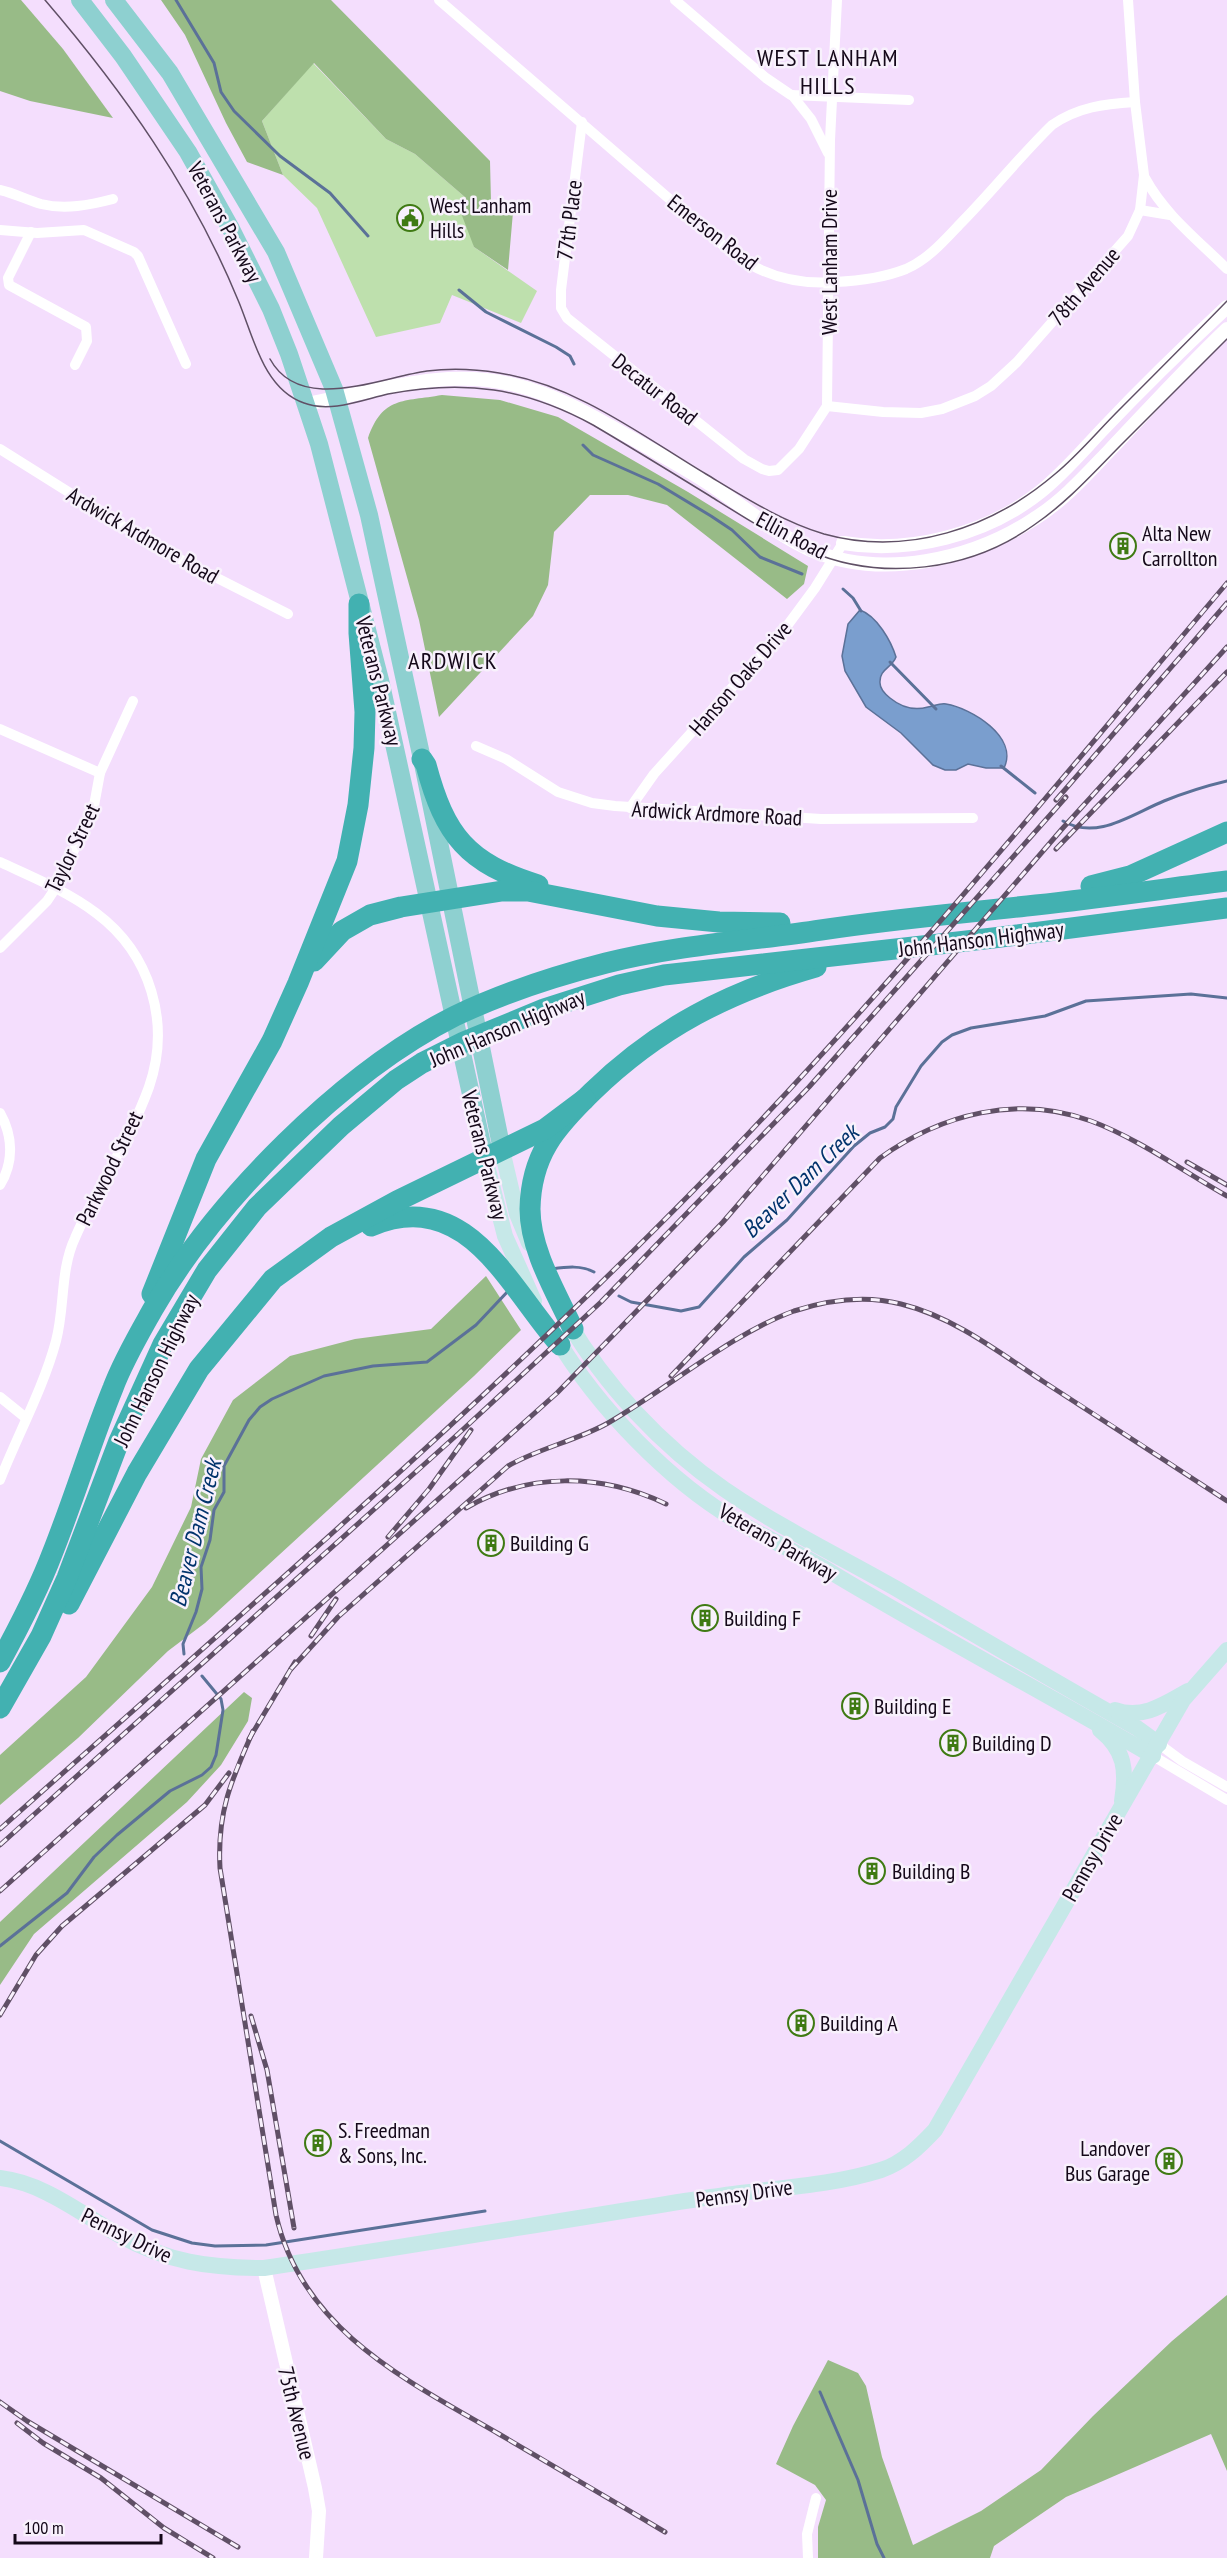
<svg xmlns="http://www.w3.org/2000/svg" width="1227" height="2558" font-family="'PT Sans Narrow',sans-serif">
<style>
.green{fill:#bee0ad}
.forest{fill:#98bb87}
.water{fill:#7a9ece;stroke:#5b7198;stroke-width:1.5}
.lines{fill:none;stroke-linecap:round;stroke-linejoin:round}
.stream{stroke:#5b7198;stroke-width:3}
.minor{stroke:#fff;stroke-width:10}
.tertiary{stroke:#fff;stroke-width:14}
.secondary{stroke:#c6e8e8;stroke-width:16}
.primary{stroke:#8ed0d0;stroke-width:18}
.motorway{stroke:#42b1b1;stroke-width:21}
.tram{stroke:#605066;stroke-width:1.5}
.rail-casing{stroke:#605066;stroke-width:5}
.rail{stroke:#f8f1fc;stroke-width:3;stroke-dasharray:9;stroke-linecap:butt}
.labels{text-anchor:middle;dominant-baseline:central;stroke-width:5;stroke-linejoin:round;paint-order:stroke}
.poi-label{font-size:22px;fill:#140819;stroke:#f8f1fc;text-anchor:start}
.street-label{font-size:22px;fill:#140819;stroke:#f8f1fc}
.neighbourhood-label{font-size:24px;letter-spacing:1.5px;fill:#140819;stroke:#f8f1fc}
.water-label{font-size:24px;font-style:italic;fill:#00336c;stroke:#f8f1fc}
</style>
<rect width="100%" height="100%" fill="#f4defd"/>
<path class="green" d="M313 63 386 139 415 154 466 198 474 247 537 291 521 323 452 295 440 323 376 337 317 208 283 175 262 121Z"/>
<g class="forest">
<path d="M0 0H21L63 49 113 118 30 101 0 91Z"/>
<path d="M161 0H331L490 161 491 202 513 212 508 270 474 247 461 213 466 198 415 154 386 139 314 63 262 121 283 175 247 162 226 123 185 35Z"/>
<path d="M442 395 500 400 558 417 688 492 808 566 804 584 787 599 667 505 628 495H590L554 532 548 585 533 616 439 717 419 620 368 438C383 396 403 402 442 395Z"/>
<path d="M486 1276 521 1330 474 1376 205 1623 168 1651 78 1738 0 1805V1755L86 1677 152 1587 191 1507 201 1459 233 1400 290 1356 355 1339 431 1329Z"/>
<path d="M244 1692 252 1698 248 1721 221 1765 187 1802 34 1934 0 1985V1922Z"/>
<path d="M1227 2295V2471L1211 2434 1066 2497 994 2546 990 2558H818V2527L826 2500 815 2485 776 2464 793 2426 828 2360 858 2373 866 2386 882 2457 913 2545 981 2511 1041 2470 1093 2416 1172 2341Z"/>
</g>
<path class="water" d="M860 610C877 616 891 641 896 657 892 668 879 669 880 683 880 688 885 694 890 698 901 707 914 711 928 707 934 706 940 703 946 704 971 708 1019 737 1004 768H986L968 764 956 770H945L933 765 901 733 866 707 845 671 842 656 848 624Z"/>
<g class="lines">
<g class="stream">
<path d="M176 0 214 63 221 92 234 111 280 156 330 193 368 236"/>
<path d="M459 290 486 312 556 347 570 356 574 364"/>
<path d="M583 445 593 455 658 484 711 516 732 530 760 557 802 574"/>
<path d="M843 589 853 598 861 611"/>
<path d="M890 662 936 709"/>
<path d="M1001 766 1035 793"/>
<path d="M1063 821C1097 841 1132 814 1164 801 1184 793 1206 786 1227 781"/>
<path d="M552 1269C566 1267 582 1265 594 1272"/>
<path d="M619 1296 631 1302 681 1311 699 1307 744 1257 787 1220 854 1146 870 1133 885 1127 893 1119 896 1107 921 1066 942 1042 952 1035 971 1028 1045 1016 1086 1001 1191 994 1227 998"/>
<path d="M184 1654 183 1644 196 1612 202 1589 201 1567 210 1540 214 1510 224 1492V1466L249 1420 260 1407 272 1399 324 1376 373 1366 427 1362 476 1325 509 1290"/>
<path d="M0 1946 67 1893 94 1857 117 1835 170 1791 202 1775 211 1767 216 1755 223 1710 221 1699 202 1676"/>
<path d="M0 2141 152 2230 192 2243 215 2246 266 2245 485 2211"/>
<path d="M820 2392 858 2480 877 2544 884 2558"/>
</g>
<g class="minor">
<path d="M439 0 732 253C762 275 797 285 835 282 859 281 883 278 906 269 927 260 943 242 959 225 991 193 1019 157 1052 125 1078 107 1104 104 1135 102"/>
<path d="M675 0 766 78 791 95 909 100"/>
<path d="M792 95 811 119 828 153"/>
<path d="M582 122 561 290V308L567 318 744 459 762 469 769 471 778 470 799 449 827 406 830 140 837 0"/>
<path d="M1145 178C1165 215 1198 240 1227 269"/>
<path d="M0 190C14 193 27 200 41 204 65 210 90 205 113 199"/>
<path d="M1140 210 1170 215"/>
<path d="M0 230 37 233 84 230 134 252 138 256 186 364"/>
<path d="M31 232 8 278 9 285 86 327 87 341 75 365"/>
<path d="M827 406 883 412 921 413 942 409 975 396 991 386 1017 362 1128 236 1140 210 1144 175 1135 102 1128 0"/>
<path d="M0 449 156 547 288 614"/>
<path d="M0 729 100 773"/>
<path d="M476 746 506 759 558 792 592 803 615 806 821 819 973 818"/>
<path d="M630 808 654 774 784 630 815 588 843 543"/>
<path d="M0 862C32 877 67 891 96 913 151 954 171 1023 149 1087 130 1140 97 1187 75 1238 60 1270 65 1307 56 1341 43 1389 18 1434 0 1480"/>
<path d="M0 948 47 901 55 889 93 811 100 773 133 701"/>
<path d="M0 1113C13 1136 14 1162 0 1185"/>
<path d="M0 1397 26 1418"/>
<path d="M1159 1744 1182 1761 1227 1787"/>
<path d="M1153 1756 1227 1800"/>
<path d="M808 2558 807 2534 816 2498"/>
</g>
<g class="tertiary">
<path d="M306 404C375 392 444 367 515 385 561 396 599 420 640 443 666 458 693 472 717 489 748 510 777 535 811 550 882 580 972 560 1034 519 1063 501 1086 475 1109 451 1148 410 1186 368 1227 329"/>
<path d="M843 543C909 554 986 535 1040 492 1063 474 1083 450 1104 428 1143 387 1185 346 1227 307"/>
<path d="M264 2268 315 2488 319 2511 316 2558"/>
</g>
<g class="secondary">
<path d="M502 1150 517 1214 529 1243"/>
<path d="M485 1158 505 1236 534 1301"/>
<path d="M567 1320C605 1386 662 1446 724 1489 779 1527 839 1556 897 1589 977 1636 1057 1683 1137 1728L1159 1744"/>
<path d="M555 1336C597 1407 670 1483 742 1524 772 1541 804 1556 834 1574 939 1637 1047 1694 1153 1756"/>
<path d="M1115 1710C1142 1720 1165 1704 1188 1691"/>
<path d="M1100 1730C1125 1750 1127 1771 1122 1801"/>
<path d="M0 2178C44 2183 81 2214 119 2235 168 2262 208 2268 264 2268 413 2246 562 2220 711 2197 767 2188 827 2187 881 2170 903 2163 920 2146 935 2130L1183 1700 1227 1650"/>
</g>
<g class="primary">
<path d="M80 0 123 56 188 152 231 229 271 309 289 354 319 444 380 680 485 1158"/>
<path d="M114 0 170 73 276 252 334 389 369 515 422 759 502 1150"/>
</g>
<g class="motorway">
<path d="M422 759 426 765C445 836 467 863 538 885"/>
<path d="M1091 886 1130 876 1227 832"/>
<path d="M314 961 342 931 370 915 401 907 502 891H528L657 916 719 922 780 923"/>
<path d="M371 1226C467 1186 508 1286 560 1345"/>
<path d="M152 1294 206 1159 272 1041 298 983 347 861 358 805 364 748 365 712 359 633V604"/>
<path d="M573 1329C556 1292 530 1250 530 1209 531 1155 555 1128 592 1092 658 1028 728 992 816 967"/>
<path d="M69 1604 137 1473 199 1369 273 1279 331 1237 397 1201 545 1129 585 1099"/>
<path d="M0 1662C19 1627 38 1591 52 1554 74 1499 91 1442 113 1388 123 1361 139 1334 153 1309 216 1200 342 1073 455 1016 503 993 555 976 606 963 677 945 749 941 821 930 892 919 964 913 1036 905 1100 898 1163 889 1227 881"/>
<path d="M0 1708 41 1636 67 1578 119 1441 163 1344 207 1270 257 1207 341 1126 396 1080 422 1063 464 1042 544 1009 619 985 664 975 993 938 1227 908"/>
</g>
<g class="tram">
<path d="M45 0C123 91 192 188 238 300 253 335 263 389 304 403 330 413 362 400 388 394 465 379 525 388 593 425 632 448 671 472 710 496 742 516 774 537 809 551 882 582 970 571 1034 525 1068 502 1095 471 1124 442 1158 408 1193 373 1227 339"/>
<path d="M270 359C300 414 378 378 427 371 451 368 475 369 499 373 576 385 641 435 706 474 744 497 781 521 824 534 907 557 992 528 1055 474 1078 455 1097 432 1118 411 1154 375 1191 338 1227 301"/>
</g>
<defs>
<g id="rail">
<path d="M1056 800 1227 603"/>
<path d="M1056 849 1227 672"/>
<path d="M1187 1162 1227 1185"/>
<path d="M671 1376 880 1158C941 1114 1018 1094 1091 1121 1139 1139 1183 1171 1227 1196"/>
<path d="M466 1508C528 1472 601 1473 666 1504"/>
<path d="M388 1537 429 1489 471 1430"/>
<path d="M311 1636 336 1599"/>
<path d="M291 1669 338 1617 508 1466C539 1448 576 1441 608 1423 667 1389 731 1334 794 1311 828 1300 866 1295 901 1304 954 1317 1000 1353 1044 1382 1105 1421 1166 1461 1227 1501"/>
<path d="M253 1731C231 1781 217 1812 220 1868L276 2215C302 2330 406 2380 499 2434 555 2467 610 2499 665 2532"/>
<path d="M249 1739 295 1662"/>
<path d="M0 1829C234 1620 473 1415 693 1191 882 998 1053 789 1227 583"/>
<path d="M0 1845 458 1434 601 1302 809 1087 1066 797"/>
<path d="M0 1891 557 1393 723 1222 1062 829 1227 647"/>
<path d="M0 2015 36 1955 62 1926 205 1805 229 1773"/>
<path d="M251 2016 267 2070 294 2228"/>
<path d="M0 2402 27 2421 238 2547"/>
<path d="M17 2423 43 2443 101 2478 164 2528 213 2558"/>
</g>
</defs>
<use href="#rail" class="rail-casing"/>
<use href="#rail" class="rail"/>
</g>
<defs>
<symbol id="civic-ring" viewBox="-11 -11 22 22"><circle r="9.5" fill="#f8f1fc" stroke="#3f7a13" stroke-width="1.5"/><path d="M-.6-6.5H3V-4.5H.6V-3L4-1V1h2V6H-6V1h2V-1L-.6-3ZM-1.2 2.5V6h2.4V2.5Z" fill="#3f7a13"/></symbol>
<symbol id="building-ring" viewBox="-11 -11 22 22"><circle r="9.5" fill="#f8f1fc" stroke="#3f7a13" stroke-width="1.5"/><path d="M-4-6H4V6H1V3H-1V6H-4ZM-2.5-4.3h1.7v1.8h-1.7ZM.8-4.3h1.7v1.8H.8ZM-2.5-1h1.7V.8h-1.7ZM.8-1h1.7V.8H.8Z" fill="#3f7a13"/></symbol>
</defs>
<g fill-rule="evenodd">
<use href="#civic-ring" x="395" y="203" width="30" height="30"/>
<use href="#building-ring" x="1108" y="531" width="30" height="30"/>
<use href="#building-ring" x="476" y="1528" width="30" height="30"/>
<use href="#building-ring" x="690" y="1603" width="30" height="30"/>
<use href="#building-ring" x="840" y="1691" width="30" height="30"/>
<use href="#building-ring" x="938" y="1728" width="30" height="30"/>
<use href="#building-ring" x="857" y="1856" width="30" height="30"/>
<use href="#building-ring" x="786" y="2008" width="30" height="30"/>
<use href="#building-ring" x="303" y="2128" width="30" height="30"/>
<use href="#building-ring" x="1154" y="2146" width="30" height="30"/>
</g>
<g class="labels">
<g class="poi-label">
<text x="430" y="205">West Lanham<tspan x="430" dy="25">Hills</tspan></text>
<text x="1142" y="533">Alta New<tspan x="1142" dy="25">Carrollton</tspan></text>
<text x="510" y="1543">Building G</text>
<text x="724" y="1618">Building F</text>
<text x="874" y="1706">Building E</text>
<text x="972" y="1743">Building D</text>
<text x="892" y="1871">Building B</text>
<text x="820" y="2023">Building A</text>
<text x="338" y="2130">S. Freedman<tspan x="338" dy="25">&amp; Sons, Inc.</tspan></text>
<text x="1150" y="2148" text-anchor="end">Landover<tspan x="1150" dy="25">Bus Garage</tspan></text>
</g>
<g class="street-label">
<text transform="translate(569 220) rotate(-83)">77th Place</text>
<text transform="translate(225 222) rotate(62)">Veterans Parkway</text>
<text transform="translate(713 232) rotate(38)">Emerson Road</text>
<text transform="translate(829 262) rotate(-90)">West Lanham Drive</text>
<text transform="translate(1084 286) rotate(-49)">78th Avenue</text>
<text transform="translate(655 389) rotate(38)">Decatur Road</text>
<text transform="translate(143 535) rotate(30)">Ardwick Ardmore Road</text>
<text transform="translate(792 535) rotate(28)">Ellin Road</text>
<text transform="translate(740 678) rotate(-49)">Hanson Oaks Drive</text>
<text transform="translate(379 681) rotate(76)">Veterans Parkway</text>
<text transform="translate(717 813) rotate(3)">Ardwick Ardmore Road</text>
<text transform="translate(72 848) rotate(-64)">Taylor Street</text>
<text transform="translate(981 939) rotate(-7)">John Hanson Highway</text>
<text transform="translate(507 1028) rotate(-23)">John Hanson Highway</text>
<text transform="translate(485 1155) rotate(76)">Veterans Parkway</text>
<text transform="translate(109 1168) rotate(-64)">Parkwood Street</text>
<text transform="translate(156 1370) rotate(-64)">John Hanson Highway</text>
<text transform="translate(778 1542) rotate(30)">Veterans Parkway</text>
<text transform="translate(1092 1857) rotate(-60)">Pennsy Drive</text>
<text transform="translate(744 2193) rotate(-8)">Pennsy Drive</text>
<text transform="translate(127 2235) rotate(26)">Pennsy Drive</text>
<text transform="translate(297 2413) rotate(76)">75th Avenue</text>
</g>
<g class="neighbourhood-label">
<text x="828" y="57">WEST LANHAM<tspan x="828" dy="28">HILLS</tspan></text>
<text x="453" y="660">ARDWICK</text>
</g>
<g class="water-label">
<text transform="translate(800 1181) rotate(-44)">Beaver Dam Creek</text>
<text transform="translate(195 1533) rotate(-76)">Beaver Dam Creek</text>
</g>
</g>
<path d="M15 2534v9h146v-9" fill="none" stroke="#140819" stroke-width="3"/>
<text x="24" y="2534" font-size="18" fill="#140819" stroke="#f8f1fc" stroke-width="4.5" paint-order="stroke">100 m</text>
</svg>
